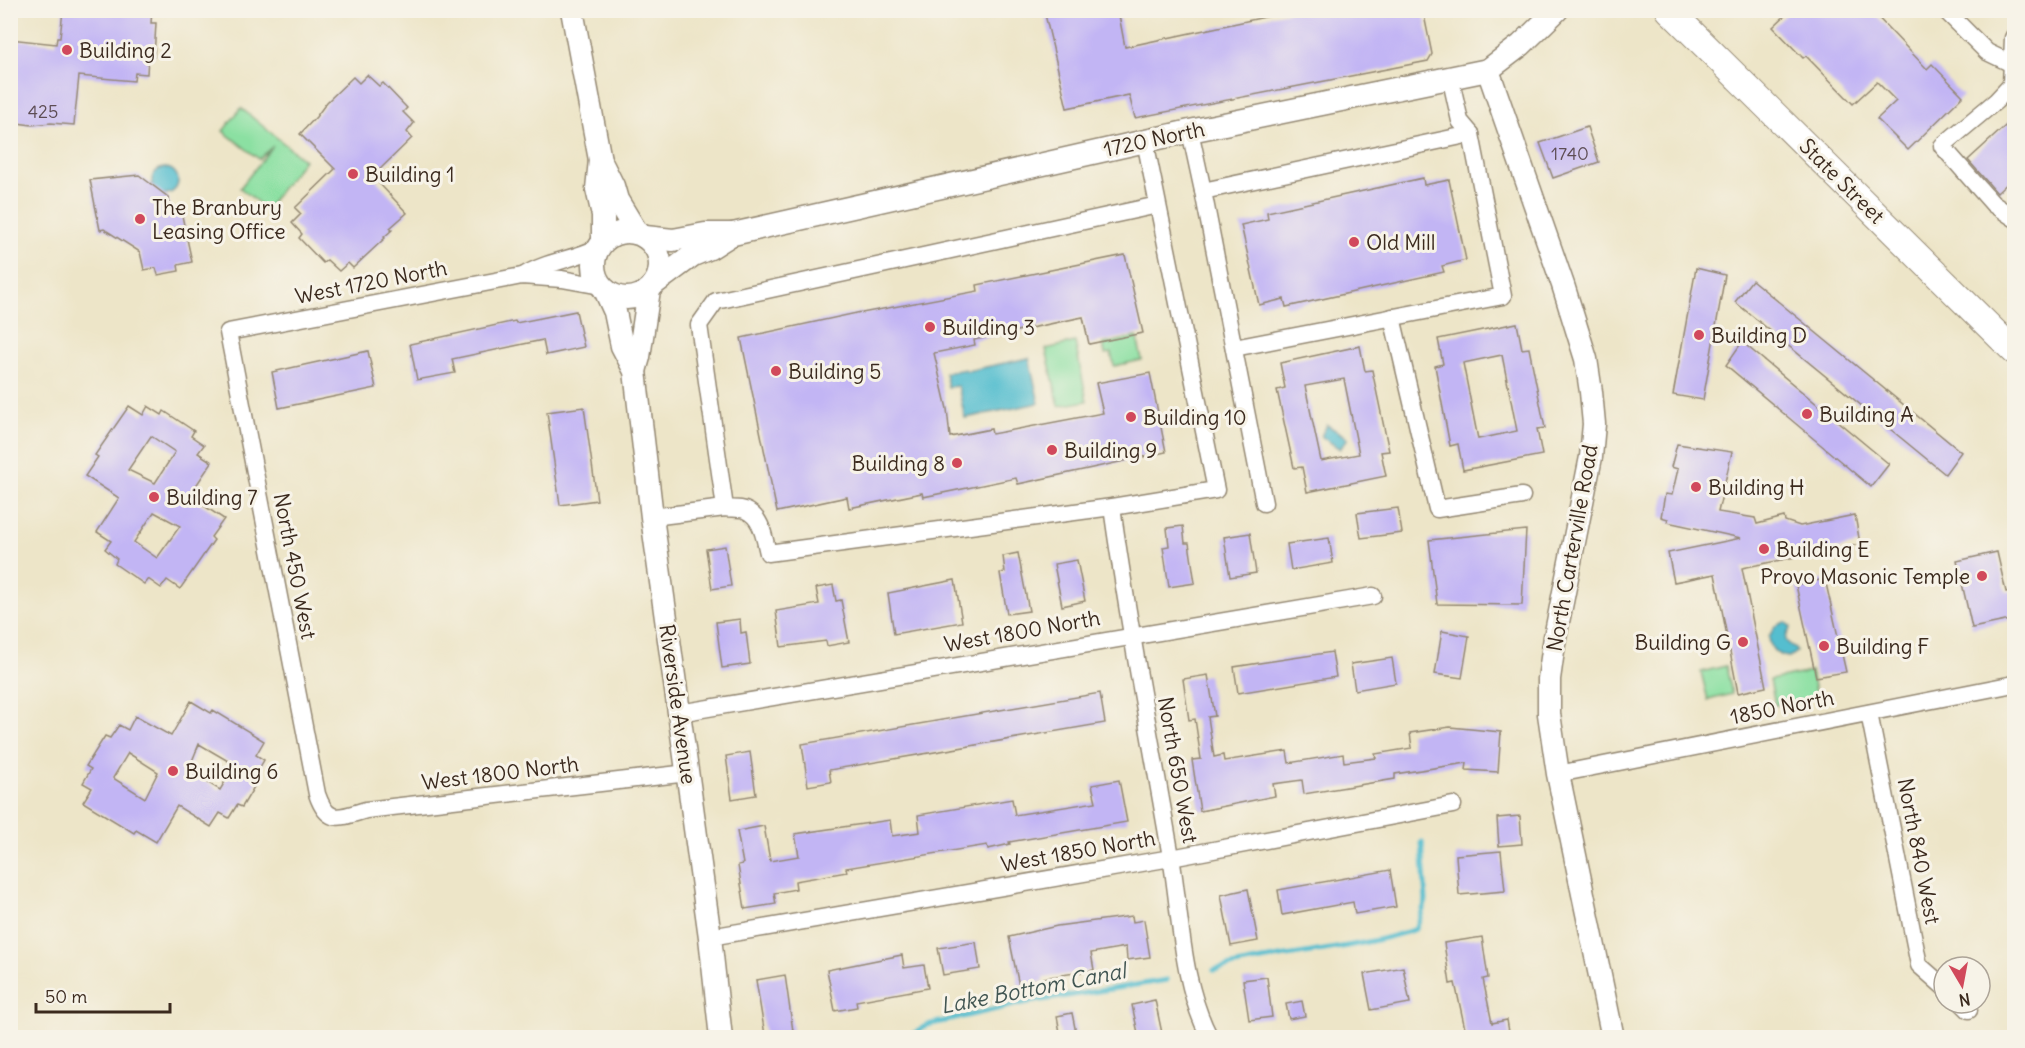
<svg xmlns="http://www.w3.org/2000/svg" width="2025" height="1048" font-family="Delius,sans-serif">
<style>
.green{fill:#8be0a2;stroke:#638560;stroke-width:1.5}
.water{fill:#54becf;stroke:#487476;stroke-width:1.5}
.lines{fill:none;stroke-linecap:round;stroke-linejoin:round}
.stream{stroke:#54becf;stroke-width:5}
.building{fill:#c2b5f4;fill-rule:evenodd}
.street-casing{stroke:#948873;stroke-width:19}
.secondary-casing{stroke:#948873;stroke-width:25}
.primary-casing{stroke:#948873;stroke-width:28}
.street{stroke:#fff;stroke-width:16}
.secondary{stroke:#fff;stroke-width:22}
.primary{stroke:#fff;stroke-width:26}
.poi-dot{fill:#d1495b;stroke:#f7f3e8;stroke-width:2}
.labels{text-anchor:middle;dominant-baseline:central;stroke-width:6;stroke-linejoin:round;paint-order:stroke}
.number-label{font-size:18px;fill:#5d4d54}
.poi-label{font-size:21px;fill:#3b2a1e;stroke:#f7f3e8;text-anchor:start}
.street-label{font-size:21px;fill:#3b2a1e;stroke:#f7f3e8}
.water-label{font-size:22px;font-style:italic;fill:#425653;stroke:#f7f3e8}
</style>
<rect width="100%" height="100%" fill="#f7f3e8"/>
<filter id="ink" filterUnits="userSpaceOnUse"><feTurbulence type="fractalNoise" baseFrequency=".0167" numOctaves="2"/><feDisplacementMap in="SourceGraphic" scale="12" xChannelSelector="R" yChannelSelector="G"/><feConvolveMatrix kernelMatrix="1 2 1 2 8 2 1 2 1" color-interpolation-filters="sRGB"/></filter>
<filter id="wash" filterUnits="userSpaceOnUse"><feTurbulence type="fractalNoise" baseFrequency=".008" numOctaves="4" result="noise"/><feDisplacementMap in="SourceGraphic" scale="24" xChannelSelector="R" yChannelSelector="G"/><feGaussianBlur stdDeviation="1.35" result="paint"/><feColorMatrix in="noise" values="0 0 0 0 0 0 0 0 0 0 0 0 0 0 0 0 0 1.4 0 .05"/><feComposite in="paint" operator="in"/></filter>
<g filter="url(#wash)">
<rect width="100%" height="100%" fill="#ede5c8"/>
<g class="green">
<path d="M241 108 304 160 266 209 240 188 273 146 259 159 223 131Z"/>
<path d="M1137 337 1142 360 1114 366 1111 353 1105 354 1103 344Z"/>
<path d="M1075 342 1087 401 1059 406 1046 349Z"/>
<path d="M1726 666 1732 694 1708 700 1701 672Z"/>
<path d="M1811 672 1816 697 1775 705 1770 680Z"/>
</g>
<g class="water">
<circle cx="165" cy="181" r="13"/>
<path d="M1029 358 1039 403 965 418 958 386 948 387 945 373 965 369 967 371Z"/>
<path d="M1327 425 1348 438 1340 449 1321 436Z"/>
<path d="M1785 622 1791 627C1785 639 1781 639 1795 648L1796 652 1789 657C1776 656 1770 649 1769 637L1775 626Z"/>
</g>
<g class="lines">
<g class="stream">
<path d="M1214 970C1281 953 1351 951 1416 929L1426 901 1422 842"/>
<path d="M908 1038 927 1025 1023 1003 1167 980"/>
</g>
</g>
<g id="blocks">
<g class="building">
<path d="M63 10H152L151 23H156L154 57H148L147 74 135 73 134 81 79 76 74 125 51 123 32 125 10 122V39L56 44 57 38H60Z"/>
<path d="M1044 10H1118L1125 47 1298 10H1423L1432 54 1428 61 1135 118 1129 95 1067 108Z"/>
<path d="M1791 10H1871L1927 69 1932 64 1963 96 1908 150 1877 119 1896 101 1877 82 1853 104 1806 56 1803 58 1773 27Z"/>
<path d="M367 75 379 86 383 83 407 108 403 112 414 123 407 132 412 138 375 174 379 178 376 180 407 213 390 228 392 230 384 237 385 238 353 268 348 263 339 271 327 260 323 263 299 238 302 234 292 223 301 214 295 208 335 169 300 134 316 117 327 102 353 77 359 83Z"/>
<path d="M2014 118V177L1997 193 1968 160Z"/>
<path d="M1587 127 1599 162 1553 178 1540 143Z"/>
<path d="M139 175 168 197 170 212 181 211 192 262 178 265 179 271 158 275 156 268 144 270 140 252 104 229 100 230 90 180Z"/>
<path d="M1423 178 1424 185 1449 180 1466 260 1442 266 1444 272 1286 307 1284 299 1259 305 1241 225 1268 219 1267 212Z"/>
<path d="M1125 255 1143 333 1089 344 1083 317 974 340 975 345 934 353 947 409 950 437 991 429 992 434 1103 413 1096 383 1150 373 1166 452 1018 484 1016 478 923 497 922 493 849 508 847 497 777 512 741 338 861 312 862 313 978 291 977 285Z"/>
<path d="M1696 268 1725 275 1703 400 1673 395Z"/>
<path d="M1752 280 1961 452 1945 474 1735 302Z"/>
<path d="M576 311 584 347 546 355 543 340 452 359 455 373 417 380 410 344 515 321 516 323Z"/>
<path d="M1517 323 1522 349 1529 348 1545 428 1537 429 1542 455 1463 470 1458 444 1450 446 1435 366 1443 364 1438 339ZM1502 355 1517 431 1478 439 1463 363Z"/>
<path d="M1742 342 1889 464 1871 487 1726 365Z"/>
<path d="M1360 346 1365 371 1372 370 1389 451 1381 452 1386 476 1307 492 1302 467 1294 468 1277 390 1285 388 1280 363ZM1344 379 1359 454 1321 461 1305 386Z"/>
<path d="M368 351 376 388 279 408 272 372Z"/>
<path d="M129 406 143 415 148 406 162 415 164 411 194 431 191 436 204 445 198 453 212 462 189 496 224 519 211 537 214 540 180 589 167 580 161 588 148 579 144 584 115 564 117 559 105 549 111 541 97 532 119 498 85 476 98 457 95 455ZM151 436 175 452 155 483 128 470ZM154 512 180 526 157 558 134 542Z"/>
<path d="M584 407 597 500 560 505 547 412Z"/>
<path d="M1677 444 1732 452 1718 512 1755 518 1757 524 1784 517 1785 521 1800 526 1855 515 1860 544 1742 568 1766 687 1738 693 1715 574 1674 582 1668 553 1741 538 1667 522 1668 519 1661 517 1665 494 1672 495 1678 469 1671 467Z"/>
<path d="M1398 508 1402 533 1361 538 1357 513Z"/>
<path d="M1183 526 1185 543H1189L1195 583 1169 587 1163 547 1169 546 1167 528Z"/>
<path d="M1526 530 1522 605 1437 604 1429 540Z"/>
<path d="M1250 533 1256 573 1230 577 1224 537Z"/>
<path d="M1329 538 1333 563 1291 570 1287 544Z"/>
<path d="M725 546 731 586 712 589 706 549Z"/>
<path d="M1997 552 2006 592 2014 591V613L2009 614 2010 620 1972 628 1957 561Z"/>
<path d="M1018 553 1029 611 1007 614 1000 573 1005 572 1003 556Z"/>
<path d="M1077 560 1085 601 1062 606 1054 564Z"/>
<path d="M1825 579 1846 672 1816 677 1796 585Z"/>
<path d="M955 580 962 622 894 634 888 593Z"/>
<path d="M833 585 836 601 841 600 849 642 827 646 826 641 781 647 776 611 819 604 816 588Z"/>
<path d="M740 619 741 633 746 632 750 664 722 668 716 622Z"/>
<path d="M1442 631 1469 636 1462 678 1435 674Z"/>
<path d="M1332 652 1336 677 1238 693 1234 667Z"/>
<path d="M1392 658 1396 683 1355 690 1351 664Z"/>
<path d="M1208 675 1215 716 1208 717 1214 757 1223 755 1224 761 1287 751 1289 763 1343 754 1344 762 1376 758 1375 754 1412 748 1410 733 1450 727 1501 732 1498 772 1466 770 1467 763 1395 774V779L1304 794 1302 780 1273 784 1275 796 1200 811 1192 760 1201 759 1195 719 1189 720 1183 679Z"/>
<path d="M1100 693 1105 723 829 770 831 782 808 786 802 744Z"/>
<path d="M191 701 211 713 213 710 264 741 256 755 264 760 256 774 260 777 242 807 237 805 229 818 220 813 211 827 177 806 156 842 136 830 134 833 83 802 92 788 83 783 91 769 86 766 105 736 110 738 119 725 128 730 135 716 171 736ZM199 744 235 765 220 790 188 771ZM128 753 158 772 145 798 113 778Z"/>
<path d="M750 752 756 795 732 799 726 756Z"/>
<path d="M1119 780 1127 822 1009 842 1010 844 988 849 987 845 846 868 847 872 795 881 796 889 774 893 776 904 745 909 738 865 743 864 737 831 764 826 770 861 799 856 795 834 890 820 892 836 920 832 918 815 1012 799 1015 815 1096 802 1092 785Z"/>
<path d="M1520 816 1522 844 1499 846 1497 818Z"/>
<path d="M1501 851 1505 891 1459 895 1456 855Z"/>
<path d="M1390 870 1396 907 1355 914 1353 902 1282 915 1278 890Z"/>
<path d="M1248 889 1258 941 1231 946 1221 895Z"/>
<path d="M1132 916 1133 922 1144 920 1150 957 1127 960 1126 947 1091 953 1094 970 1043 978 1044 981 1019 986 1009 937 1057 926Z"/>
<path d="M1482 937 1488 978 1483 979 1492 1023 1507 1020 1510 1038H1467L1455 983 1450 984 1444 943Z"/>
<path d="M976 942 980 969 943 975 938 948Z"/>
<path d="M902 955 904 968 924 965 928 988 856 1001 857 1007 835 1011 827 970Z"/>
<path d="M1403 967 1410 1003 1371 1010 1364 974Z"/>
<path d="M785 975 793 1031 765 1035 756 980Z"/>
<path d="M1267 977 1272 1017 1249 1020 1243 980Z"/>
<path d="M1155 1000 1163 1038H1139L1132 1005Z"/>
<path d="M1302 1001 1305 1016 1289 1019 1286 1004Z"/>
<path d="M1072 1013 1077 1038H1061L1057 1016Z"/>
</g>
</g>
</g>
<g filter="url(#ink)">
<use href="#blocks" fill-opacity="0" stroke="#948873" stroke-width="1.5"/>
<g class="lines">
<defs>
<g id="street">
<path d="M1945 10 1987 52 2014 65"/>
<path d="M2014 36 2013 38 2011 85 1996 101 1942 146 1993 204 2014 218"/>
<path d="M1190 131 1203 191"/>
<path d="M1145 141 1216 490 1112 507 768 553C764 537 762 517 745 510 739 508 731 509 725 508L699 325 716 301 1158 205"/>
<path d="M523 276C546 261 574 260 599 247"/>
<path d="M601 286 562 279 522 276 228 332 317 794C328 826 340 817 366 810L688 773"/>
<path d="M1392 317 1437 509 1522 496"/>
<path d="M1234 348 1503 296 1471 134"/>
<path d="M1264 503 1203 191 1471 134 1460 121 1450 76"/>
<path d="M1112 507C1128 624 1151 740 1171 857 1181 916 1181 983 1210 1038"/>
<path d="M652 517 725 508"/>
<path d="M679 713 1373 596"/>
<path d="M1869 713 1919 965 1944 987"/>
<path d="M1558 774 2014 684"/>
<path d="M710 937 1171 858 1453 805"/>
<path d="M1962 1003 1969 1010"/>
</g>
<g id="secondary">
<path d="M572 10 600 160 613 186 617 200 637 233"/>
<path d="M1488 70 1563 285 1586 359 1591 392 1594 424 1591 457 1555 637 1549 679V714L1558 774 1613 1038"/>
<path d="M600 160 597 189 603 215V241"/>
<circle cx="627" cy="265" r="33"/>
<path d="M645 237 673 240 705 234H733L1190 131 1488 70 1521 45 1557 10"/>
<path d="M654 284 693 255 710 248 732 234"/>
<path d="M605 290 615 312 622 346 635 371 652 517 710 937 721 1038"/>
<path d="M635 371 639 357 649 290"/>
</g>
<path id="primary" d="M1669 10 2014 351"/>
</defs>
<use href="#street" class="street-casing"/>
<use href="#secondary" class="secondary-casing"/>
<use href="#primary" class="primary-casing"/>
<use href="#street" class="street"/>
<use href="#secondary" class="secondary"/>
<use href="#primary" class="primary"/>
</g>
</g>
<g class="poi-dot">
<circle cx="67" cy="50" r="6"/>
<circle cx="353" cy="174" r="6"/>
<circle cx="140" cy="219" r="6"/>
<circle cx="1354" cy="242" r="6"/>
<circle cx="930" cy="327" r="6"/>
<circle cx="1699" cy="335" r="6"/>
<circle cx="776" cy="371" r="6"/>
<circle cx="1807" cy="414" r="6"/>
<circle cx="1131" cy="417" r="6"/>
<circle cx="1052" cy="450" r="6"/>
<circle cx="957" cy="463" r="6"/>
<circle cx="1696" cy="487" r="6"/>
<circle cx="154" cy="497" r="6"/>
<circle cx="1764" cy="549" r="6"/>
<circle cx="1982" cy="576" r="6"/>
<circle cx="1743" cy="642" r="6"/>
<circle cx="1824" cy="646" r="6"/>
<circle cx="173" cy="771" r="6"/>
</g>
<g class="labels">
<g class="number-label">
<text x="43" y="111">425</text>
<text x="1570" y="153">1740</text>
</g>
<g class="poi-label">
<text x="79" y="50">Building 2</text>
<text x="365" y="174">Building 1</text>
<text x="152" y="207">The Branbury<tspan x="152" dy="24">Leasing Office</tspan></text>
<text x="1366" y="242">Old Mill</text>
<text x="942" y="327">Building 3</text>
<text x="1711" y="335">Building D</text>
<text x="788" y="371">Building 5</text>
<text x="1819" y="414">Building A</text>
<text x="1143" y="417">Building 10</text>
<text x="1064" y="450">Building 9</text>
<text x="945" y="463" text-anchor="end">Building 8</text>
<text x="1708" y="487">Building H</text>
<text x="166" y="497">Building 7</text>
<text x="1776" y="549">Building E</text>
<text x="1970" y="576" text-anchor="end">Provo Masonic Temple</text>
<text x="1731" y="642" text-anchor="end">Building G</text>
<text x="1836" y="646">Building F</text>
<text x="185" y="771">Building 6</text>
</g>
<g class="street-label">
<text transform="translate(1154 139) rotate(-12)">1720 North</text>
<text transform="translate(1842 181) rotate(45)">State Street</text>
<text transform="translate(371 282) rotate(-11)">West 1720 North</text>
<text transform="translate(1572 548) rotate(-80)">North Carterville Road</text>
<text transform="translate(295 566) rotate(79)">North 450 West</text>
<text transform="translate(1022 631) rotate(-10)">West 1800 North</text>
<text transform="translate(678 704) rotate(82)">Riverside Avenue</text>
<text transform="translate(1782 707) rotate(-11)">1850 North</text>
<text transform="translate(1178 770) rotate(80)">North 650 West</text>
<text transform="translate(500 773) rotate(-7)">West 1800 North</text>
<text transform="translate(1078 851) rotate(-10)">West 1850 North</text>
<text transform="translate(1919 851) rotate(79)">North 840 West</text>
</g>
<g class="water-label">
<text transform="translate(1033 988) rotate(-11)">Lake Bottom Canal</text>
</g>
</g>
<rect width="2025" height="1048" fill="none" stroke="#f7f3e8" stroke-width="36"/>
<g transform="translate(1962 985) rotate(170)"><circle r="28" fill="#f7f3e8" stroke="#aca397" stroke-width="1.5"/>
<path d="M0-4.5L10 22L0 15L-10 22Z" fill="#d1495b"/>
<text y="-9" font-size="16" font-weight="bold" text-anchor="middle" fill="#3b2a1e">N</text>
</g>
<path d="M36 1003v9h134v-9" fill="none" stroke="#3b2a1e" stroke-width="3"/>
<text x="45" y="1003" font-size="18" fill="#3b2a1e" stroke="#f7f3e8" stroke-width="4.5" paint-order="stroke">50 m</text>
</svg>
